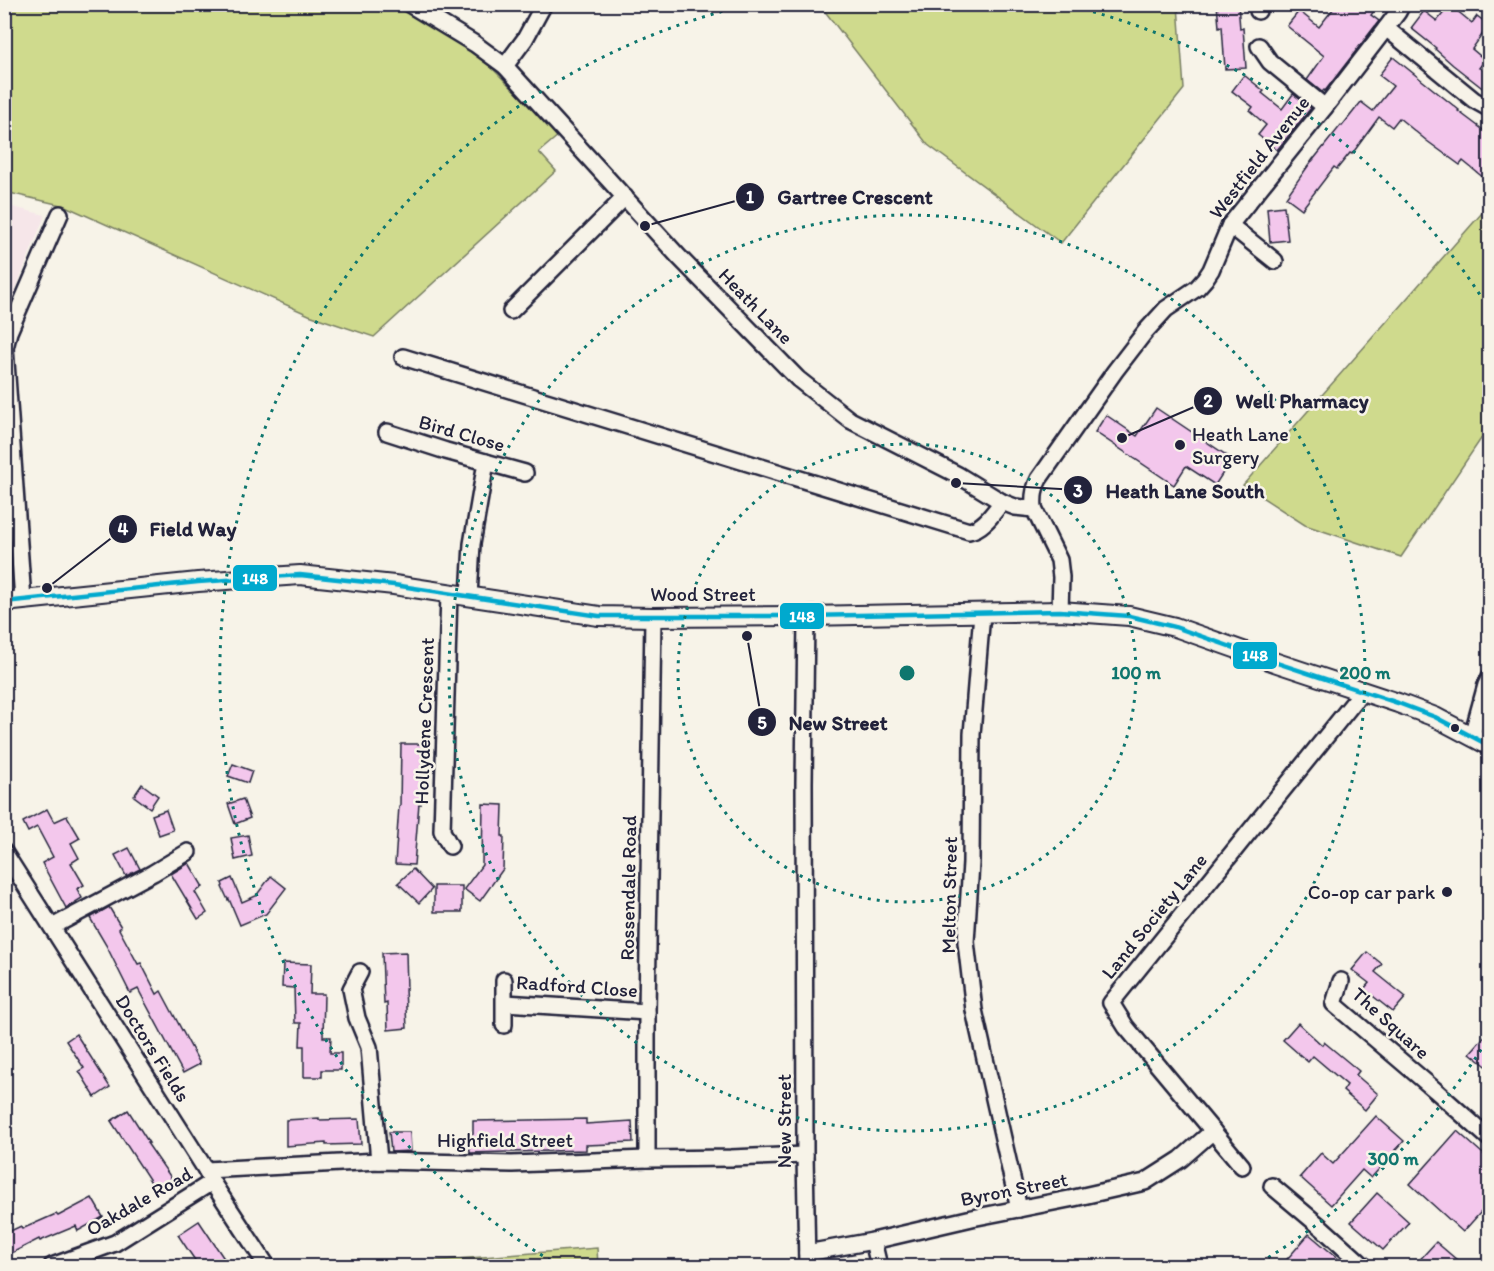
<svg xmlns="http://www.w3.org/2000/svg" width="1494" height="1271" font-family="Itim,sans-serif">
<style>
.built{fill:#f6e6e9}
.green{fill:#cfda8d;stroke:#787e64;stroke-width:1.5}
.building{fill:#f3c7ec;stroke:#22223b;stroke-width:1.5}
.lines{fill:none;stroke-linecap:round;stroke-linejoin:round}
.minor-casing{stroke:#22223b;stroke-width:20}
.tertiary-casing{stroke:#22223b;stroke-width:22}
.minor{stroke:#f7f3e8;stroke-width:15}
.tertiary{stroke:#f7f3e8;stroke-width:18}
.bus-1-casing{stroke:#f7f3e8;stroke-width:9}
.bus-1{stroke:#00a9ce;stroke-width:4.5}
.ring{fill:none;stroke:#0f766e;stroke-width:3;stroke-dasharray:3 6}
.poi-dot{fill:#22223b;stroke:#f7f3e8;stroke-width:2}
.labels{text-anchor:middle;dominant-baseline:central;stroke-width:5;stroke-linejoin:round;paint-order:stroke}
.street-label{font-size:20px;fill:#22223b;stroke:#f7f3e8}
.poi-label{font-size:20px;fill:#22223b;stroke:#f7f3e8;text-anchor:start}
.centre{fill:#0f766e;stroke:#f7f3e8;stroke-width:3}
.ring-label{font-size:18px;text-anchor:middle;font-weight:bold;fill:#0f766e;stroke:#f7f3e8;stroke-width:5;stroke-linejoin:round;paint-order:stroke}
.leader{fill:none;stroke:#22223b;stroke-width:2}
.callout-dot{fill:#22223b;stroke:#f7f3e8;stroke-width:2}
.mark-label{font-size:18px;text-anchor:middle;font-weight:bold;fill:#fff}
.callout-label{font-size:21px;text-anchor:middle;font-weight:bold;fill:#22223b;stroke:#f7f3e8;stroke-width:5;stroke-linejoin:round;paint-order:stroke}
.line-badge{stroke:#f7f3e8;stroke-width:2}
.badge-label{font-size:16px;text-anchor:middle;font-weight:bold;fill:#fff}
</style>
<rect width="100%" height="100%" fill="#f7f3e8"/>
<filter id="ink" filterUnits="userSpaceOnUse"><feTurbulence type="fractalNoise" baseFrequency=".0167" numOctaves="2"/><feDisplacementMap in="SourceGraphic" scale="12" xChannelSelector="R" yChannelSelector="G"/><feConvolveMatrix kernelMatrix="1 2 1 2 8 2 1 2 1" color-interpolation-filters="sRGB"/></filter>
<g filter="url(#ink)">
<path class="built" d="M5 205 45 215 5 316 4 205Z"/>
<g class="green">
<path d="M5 5H396L463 44 491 67 559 135 539 152 556 171 374 337 309 315 65 206 5 192Z"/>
<path d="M820 5H1178L1184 89 1061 243 928 145Z"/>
<path d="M1489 205V427L1401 557 1305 525 1243 485Z"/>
<path d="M597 1248 598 1266H368Z"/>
</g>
<g class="building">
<path d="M1217 4H1238L1240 29 1243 28 1246 68 1225 69 1222 26 1219 27Z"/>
<path d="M1337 4H1379L1371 15 1379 21 1325 91 1324 90 1322 92 1307 80 1324 56 1287 26 1299 11 1319 27Z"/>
<path d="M1450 5 1472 23 1477 16 1489 25 1472 49 1485 60 1479 68 1490 72V94L1453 65 1435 49 1436 48 1411 28 1424 11 1437 21Z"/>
<path d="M1393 57 1459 110 1458 111 1490 135V183L1463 161 1460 165 1427 141 1399 118 1392 127 1379 117 1352 154 1350 153 1337 169 1334 167 1302 209 1286 197 1313 159V160L1341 125 1342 126 1361 102 1373 111 1393 86 1379 75Z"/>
<path d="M1244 75 1264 91 1262 93 1282 109 1293 94 1311 108 1277 150 1258 135 1266 125 1250 111 1253 107 1232 91Z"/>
<path d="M1284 206 1288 240 1270 242 1267 208Z"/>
<path d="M1156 408 1232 459 1215 485 1186 466 1174 485 1095 432 1106 415 1137 436Z"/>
<path d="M401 744H423L421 804 419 803 414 865 395 864 399 806H400Z"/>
<path d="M233 764 252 771 248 783 228 776Z"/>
<path d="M142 784 158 796 150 808 134 796Z"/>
<path d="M243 799 250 818 235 824 228 804Z"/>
<path d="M483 804 503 805 502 836H504L503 869 480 901 464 889 482 865Z"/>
<path d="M47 809 54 822 67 816 80 838 71 843 79 858 71 863 84 885 77 889 82 898 66 908 42 863 53 857 37 827 28 832 23 822Z"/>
<path d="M166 810 173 830 159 835 152 815Z"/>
<path d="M248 835 252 856 235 860 231 838Z"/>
<path d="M129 848 140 869 126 876 115 855Z"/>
<path d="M189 863 203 887 195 892 207 913 198 919 171 874Z"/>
<path d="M413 869 432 889 419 903 398 883Z"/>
<path d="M271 876 286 888 266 914 240 925 229 899 228 900 222 887 223 886 222 883 232 878 242 902 256 896Z"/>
<rect x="434" y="886" width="28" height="26"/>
<path d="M109 907 121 927 119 929 138 964 141 963 157 994 161 991 200 1064 183 1073 138 989 130 993 106 945 90 918Z"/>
<path d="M406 952 407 989H405L407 1028 388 1030 387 1003 384 1004 382 953Z"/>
<path d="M1367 952 1382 964 1375 972 1406 997 1393 1012 1364 989 1369 983 1352 970Z"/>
<path d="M283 963 311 964 310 994H324L323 1037H331L330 1053H341V1070H322V1077H304V1046H300L301 1023H295L294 988 282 987Z"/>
<path d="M1298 1023 1322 1045 1324 1042 1359 1071 1356 1075 1378 1094 1365 1110 1343 1091 1347 1085 1313 1056 1308 1062 1283 1040Z"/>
<path d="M1490 1030V1069L1470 1053Z"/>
<path d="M76 1034 110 1087 95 1097 79 1071 84 1068 66 1041Z"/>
<path d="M128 1110 149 1143H147L172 1179 156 1190 111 1121Z"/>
<path d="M1376 1116 1404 1141 1371 1178 1362 1170 1331 1205 1300 1177 1321 1153 1333 1164Z"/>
<path d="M319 1118V1120L359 1119 361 1144 326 1145V1143L286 1146V1120Z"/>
<path d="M586 1119V1124L632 1121 633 1142 611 1143V1144L586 1145V1150L470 1153 469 1134H473V1121Z"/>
<path d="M1457 1131 1490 1160V1202L1463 1232 1410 1184Z"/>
<path d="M389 1132H410L411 1151 391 1152Z"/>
<path d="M1377 1193 1409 1222 1383 1250 1351 1222Z"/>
<path d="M92 1198 103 1217 78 1231 76 1226 40 1241 39 1239 4 1257V1234L21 1226 22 1229 56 1214 58 1216Z"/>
<path d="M199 1221 229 1266H199L188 1250 178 1235Z"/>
<path d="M1309 1234 1347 1266H1281Z"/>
<path d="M1436 1242 1464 1266H1414Z"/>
</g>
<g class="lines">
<defs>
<g id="minor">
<path d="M409 4 475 44 505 66 679 257 798 379 850 420 958 475 1002 502 1015 507 1034 509 1059 560 1061 577 1060 611"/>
<path d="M1258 4V11"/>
<path d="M1386 28 1474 100 1490 109"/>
<path d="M1259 46 1270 62 1325 107"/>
<path d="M505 66 525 39 544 4"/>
<path d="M1230 225 1275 261"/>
<path d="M511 311 625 197"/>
<path d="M403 357 969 531C984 528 993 513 1002 502"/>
<path d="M387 432 446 451 525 473"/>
<path d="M1034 509C1033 498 1034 488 1039 479L1115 371 1145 332 1166 309 1197 288 1205 279 1211 270 1230 225 1325 107 1386 28 1398 12 1402 4"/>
<path d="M449 594 442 831 450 846"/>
<path d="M469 596 472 544 486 462"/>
<path d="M23 600 5 348 9 332 60 214"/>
<path d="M982 613 972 734 971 863 966 942 974 1010 1019 1209"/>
<path d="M806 616 804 783 805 1155 807 1266"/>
<path d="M1472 736 1486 685 1490 677"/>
<path d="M4 852 206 1170 212 1182 267 1266"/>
<path d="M52 927 153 873 188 852"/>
<path d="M360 972 351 989 357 1018 369 1047 379 1161"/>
<path d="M504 980V1025"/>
<path d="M1341 981 1334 1004 1435 1090 1490 1139"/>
<path d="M505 1003 647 1012"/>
<path d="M647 1159V1012L653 617"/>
<path d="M1242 1166 1126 1027 1111 1003 1362 692"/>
<path d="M206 1170 379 1161 512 1164 647 1159 731 1158 805 1155"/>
<path d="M1272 1186 1322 1228 1364 1266"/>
<path d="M873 1241 879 1266"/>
<path d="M807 1253 873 1241 972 1218 1074 1198 1145 1182 1181 1159 1213 1131"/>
<path d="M52 1266 115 1243 212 1182"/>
</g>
<path id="tertiary" d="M4 602 198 582 300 575 394 585 599 616 653 617 806 616 1060 611 1129 616 1175 627 1277 663 1398 703 1435 717 1490 746"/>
</defs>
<use href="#minor" class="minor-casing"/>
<use href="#tertiary" class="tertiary-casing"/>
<use href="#minor" class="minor"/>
<use href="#tertiary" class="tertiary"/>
<defs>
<path id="bus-1" d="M4 602 198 582 300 575 394 585 599 616H806L1060 611 1129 616 1175 627 1277 663 1398 703 1435 717 1490 746"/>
</defs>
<use href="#bus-1" class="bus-1-casing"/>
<use href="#bus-1" class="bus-1"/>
</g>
</g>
<g class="ring">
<circle cx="907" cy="673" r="229"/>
<circle cx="907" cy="673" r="458"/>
<path d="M1486 1042A687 687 0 0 1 1256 1265M558 1265A687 687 0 0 1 747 5M1067 5A687 687 0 0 1 1486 304"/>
</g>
<g class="poi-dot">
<circle cx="1180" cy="445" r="6"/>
<circle cx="1455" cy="728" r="5"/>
<circle cx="1447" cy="892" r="6"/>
</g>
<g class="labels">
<g class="street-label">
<text transform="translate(1259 157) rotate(-52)">Westfield Avenue</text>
<text transform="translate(756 306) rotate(46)">Heath Lane</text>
<text transform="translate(462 433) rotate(16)">Bird Close</text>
<text x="703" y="594">Wood Street</text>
<text transform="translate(424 721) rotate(-88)">Hollydene Crescent</text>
<text transform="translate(628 888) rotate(-89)">Rossendale Road</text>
<text transform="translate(949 895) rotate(-89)">Melton Street</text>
<text transform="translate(1154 916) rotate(-51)">Land Society Lane</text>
<text transform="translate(577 986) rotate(4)">Radford Close</text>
<text transform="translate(1391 1023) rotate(42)">The Square</text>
<text transform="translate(153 1048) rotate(58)">Doctors Fields</text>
<text transform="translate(784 1121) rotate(-90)">New Street</text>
<text x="505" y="1140">Highfield Street</text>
<text transform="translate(1014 1189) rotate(-11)">Byron Street</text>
<text transform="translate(139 1201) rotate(-30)">Oakdale Road</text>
</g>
<g class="poi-label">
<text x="1192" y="434">Heath Lane<tspan x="1192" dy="23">Surgery</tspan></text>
<text x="1435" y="892" text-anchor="end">Co-op car park</text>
</g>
</g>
<circle cx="907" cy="673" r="9" class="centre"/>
<g class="ring-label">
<text x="1136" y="679">100 m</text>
<text x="1365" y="679">200 m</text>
<text x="1393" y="1165">300 m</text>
</g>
<path class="leader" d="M645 226L750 197M1122 438L1208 401M956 483L1078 490M47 588L123 529M747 636L762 722"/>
<g class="callout-dot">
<circle cx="645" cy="226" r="6"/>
<circle cx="1122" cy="438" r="6"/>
<circle cx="956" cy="483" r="6"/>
<circle cx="47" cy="588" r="6"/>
<circle cx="747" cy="636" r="6"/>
<circle cx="750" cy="197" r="15"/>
<circle cx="1208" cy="401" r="15"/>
<circle cx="1078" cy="490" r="15"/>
<circle cx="123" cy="529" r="15"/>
<circle cx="762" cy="722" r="15"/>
</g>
<g class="mark-label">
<text x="750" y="203">1</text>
<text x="1208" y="407">2</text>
<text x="1078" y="497">3</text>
<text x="123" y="535">4</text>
<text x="762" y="729">5</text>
</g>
<g class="callout-label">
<text x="855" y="204">Gartree Crescent</text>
<text x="1302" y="408">Well Pharmacy</text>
<text x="1185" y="498">Heath Lane South</text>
<text x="193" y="536">Field Way</text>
<text x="838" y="730">New Street</text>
</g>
<g class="line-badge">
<rect x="232" y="564" width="46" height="28" rx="6" fill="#00a9ce"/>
<rect x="779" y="602" width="46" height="28" rx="6" fill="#00a9ce"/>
<rect x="1232" y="641" width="46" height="29" rx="6" fill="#00a9ce"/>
</g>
<g class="badge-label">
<text x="255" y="584">148</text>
<text x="802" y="622">148</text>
<text x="1255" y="661">148</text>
</g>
<rect width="1494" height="1271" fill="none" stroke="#f7f3e8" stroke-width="24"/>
<rect x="12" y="12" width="1470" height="1247" fill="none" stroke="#22223b" stroke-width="2" filter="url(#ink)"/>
</svg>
